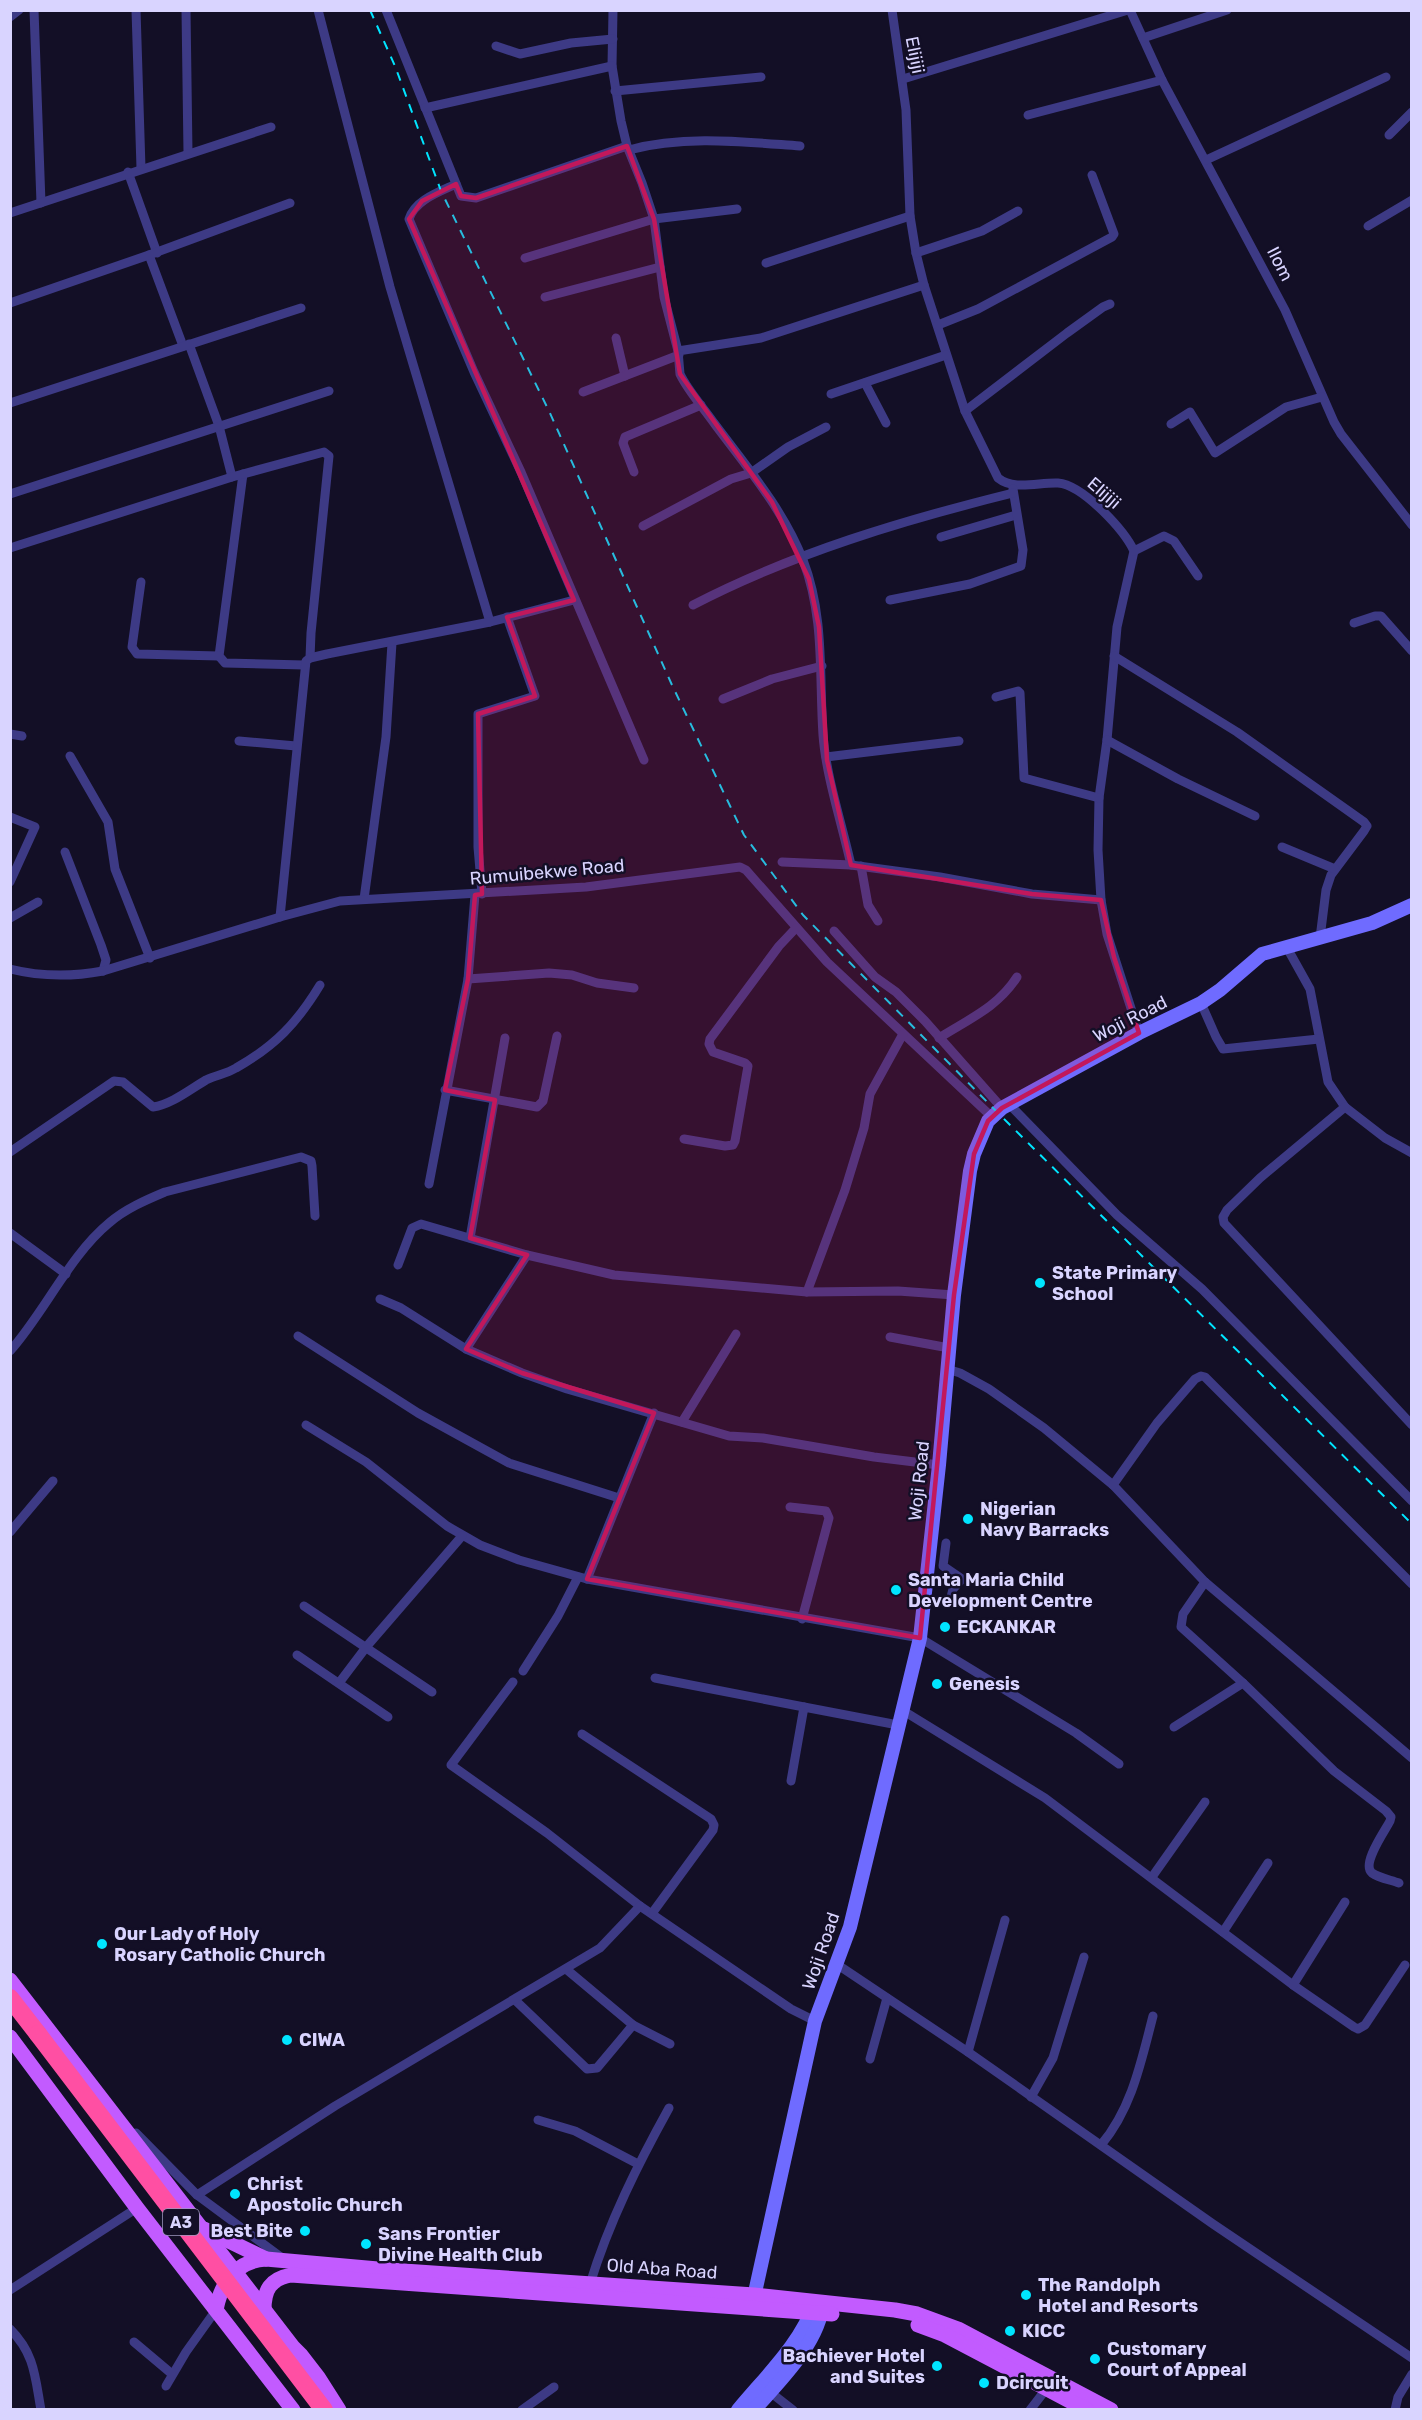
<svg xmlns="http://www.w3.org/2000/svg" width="1422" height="2420" font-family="Rubik,sans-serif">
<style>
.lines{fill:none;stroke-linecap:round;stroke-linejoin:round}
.street{stroke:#3d3a85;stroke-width:9}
.secondary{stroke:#6f6bff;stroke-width:14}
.primary{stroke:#c25bff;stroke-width:15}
.highway{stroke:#ff4fa3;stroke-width:18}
.rail{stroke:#00e5ff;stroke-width:2;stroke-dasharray:9 8;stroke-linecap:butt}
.highway-bridge{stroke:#ff4fa3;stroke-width:18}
.marked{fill:#c2185b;fill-opacity:0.2;stroke:#c2185b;stroke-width:4.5;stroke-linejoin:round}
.poi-dot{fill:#00e5ff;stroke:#130f26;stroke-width:2}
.labels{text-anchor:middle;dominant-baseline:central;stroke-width:5;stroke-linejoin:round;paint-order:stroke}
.shield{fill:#130f26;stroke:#9e99be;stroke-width:1.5}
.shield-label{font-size:16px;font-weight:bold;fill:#d9d4ff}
.street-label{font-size:18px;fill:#d9d4ff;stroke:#130f26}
.poi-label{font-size:18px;font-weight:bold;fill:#d9d4ff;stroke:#130f26;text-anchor:start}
</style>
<rect width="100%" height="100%" fill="#130f26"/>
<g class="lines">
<g class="street">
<path d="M34 10 41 203"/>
<path d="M136 10 141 168"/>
<path d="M186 10 188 153"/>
<path d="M318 10 390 287 490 622"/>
<path d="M386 10 461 196 476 198 627 146"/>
<path d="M613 10 612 66 621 121 627 146 642 183 654 219 664 297 678 351 680 374C688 391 703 407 714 423 746 466 783 509 803 560 825 617 819 676 823 735 826 776 842 824 851 865"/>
<path d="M892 10 906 110 910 216 916 253 924 285 965 411 998 478C1014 491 1039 482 1058 483 1083 485 1124 530 1134 551L1117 627 1107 740 1099 798 1098 850 1101 900 1107 934 1139 1033"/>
<path d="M1130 10 1162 80 1285 310 1334 422 1341 434 1412 525"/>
<path d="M10 17 19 10"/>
<path d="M1143 38 1227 10"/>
<path d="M496 46 520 54 571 43 613 39"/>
<path d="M903 79 1128 10"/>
<path d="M615 91 761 77"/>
<path d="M425 108 612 66"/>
<path d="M1028 115 1162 80"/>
<path d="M1389 135 1412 112"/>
<path d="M629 150C684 135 744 142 800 146"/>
<path d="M1206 160 1386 77"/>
<path d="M128 172 157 253"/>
<path d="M456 184C439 192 415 200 409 219L474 372 521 472 644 760"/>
<path d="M10 213 271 127"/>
<path d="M1368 226 1412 200"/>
<path d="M916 253 982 231 1018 211"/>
<path d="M149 255 183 346"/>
<path d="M525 258 654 219 737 209"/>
<path d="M766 263 910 216"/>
<path d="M545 297 660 267"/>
<path d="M10 303 149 255 290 203"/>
<path d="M938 325 978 309 1112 237 1114 234 1092 175"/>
<path d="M616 338 625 376"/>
<path d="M189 344 219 426 232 477"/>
<path d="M678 351 761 338 924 285"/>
<path d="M865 383 886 423"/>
<path d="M583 392 679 355"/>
<path d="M831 394 946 355"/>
<path d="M10 403 301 308"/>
<path d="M965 411 1067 333 1103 307 1110 304"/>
<path d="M1171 424 1190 412 1215 453 1286 407 1322 397"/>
<path d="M634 472 623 443 625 437 701 405"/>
<path d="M243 474 219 656 225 663 304 665"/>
<path d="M10 494 329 391"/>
<path d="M643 526 731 479 751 473 788 447 826 427"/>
<path d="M941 537 1016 515"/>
<path d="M10 548 232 477 324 452 329 456 311 633 310 658"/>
<path d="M1134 551 1164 536 1174 541 1198 576"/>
<path d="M141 582 132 647 137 654 219 656"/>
<path d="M890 600 970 584 1021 566 1023 550 1013 489"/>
<path d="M693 605C793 553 904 520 1013 493"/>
<path d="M1354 623 1375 616H1381L1412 651"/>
<path d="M1114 656 1237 732 1364 822 1367 826 1364 831 1331 875 1326 890 1320 938"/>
<path d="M996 697 1018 691 1020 693 1024 778 1099 798"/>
<path d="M723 699 772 679 822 666"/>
<path d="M10 734 22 736"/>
<path d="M1107 740 1178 779 1255 816"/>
<path d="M239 741 296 746"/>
<path d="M70 756 108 822 115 869 150 958"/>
<path d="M826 757 959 741"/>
<path d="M10 817 35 827 10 882"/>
<path d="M1282 847 1335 869"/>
<path d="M65 852 101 945 106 960 103 971"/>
<path d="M782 862 851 865 940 877 1032 894 1101 900"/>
<path d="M861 866 868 905 878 921"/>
<path d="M482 894 478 847V714L535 696 507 617"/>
<path d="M364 899 386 737 392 643"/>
<path d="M280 917 306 661 310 658 327 654 490 622 574 600"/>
<path d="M10 918 38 902"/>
<path d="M834 931 875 977 896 992 925 1021 1002 1108"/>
<path d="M1286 946 1310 989 1328 1082 1345 1107 1385 1138 1412 1153"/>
<path d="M10 969C42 977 71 977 103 971L280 917 340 901 586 887 740 867 746 870 827 962 992 1117"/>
<path d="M468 979 549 973 572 975 597 983 634 988"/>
<path d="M1201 1003 1216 1037 1223 1049 1319 1039"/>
<path d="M939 1038C969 1019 998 1007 1017 977"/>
<path d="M445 1090 537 1107 543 1101 557 1036"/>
<path d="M1009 1104 1117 1215 1202 1289 1412 1501"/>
<path d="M1345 1107 1260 1178 1227 1210 1223 1217 1224 1223 1412 1425"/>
<path d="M684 1139 725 1146 733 1145 735 1141 748 1066 745 1063 713 1052 709 1044 710 1039 779 946 796 928"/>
<path d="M10 1152 114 1081 123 1082 153 1107C172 1104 189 1090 206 1080 216 1075 226 1074 236 1068 275 1046 297 1023 320 985"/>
<path d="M429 1184 468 979 475 895"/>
<path d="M10 1233 66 1274"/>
<path d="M470 1238 505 1038"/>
<path d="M398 1265 412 1228 421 1224 527 1255 614 1275 807 1292 898 1291 954 1295"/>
<path d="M807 1292 845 1190 864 1128 870 1094 903 1034"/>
<path d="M380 1299 401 1308 466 1349 522 1373 567 1389 729 1436 763 1438 874 1457 939 1465"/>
<path d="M298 1336 418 1413 509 1463 619 1498"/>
<path d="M890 1337 949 1348"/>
<path d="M466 1349 527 1255"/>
<path d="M10 1351C44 1313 70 1255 109 1223 125 1209 146 1200 165 1192L301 1157 311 1161 312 1166 315 1216"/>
<path d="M947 1369 960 1373 989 1389 1044 1428 1113 1485 1205 1582 1412 1758"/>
<path d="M682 1422 736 1334"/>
<path d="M306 1425 366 1462 447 1526 480 1545 519 1560 587 1579 920 1638 1076 1733 1119 1764"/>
<path d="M1113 1485 1157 1423 1195 1379 1201 1376 1205 1377 1412 1584"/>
<path d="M790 1507 826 1511 829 1518 802 1619"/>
<path d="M10 1532 53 1481"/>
<path d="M946 1543 943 1566 962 1579 953 1589 950 1601"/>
<path d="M587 1579 654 1413"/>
<path d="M1205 1582 1183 1614 1181 1627 1243 1683 1334 1771 1386 1811 1391 1817 1390 1821C1385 1831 1361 1864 1372 1873 1379 1878 1391 1880 1399 1883"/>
<path d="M304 1606 432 1692"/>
<path d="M297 1655 388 1717"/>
<path d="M523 1671 558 1616 578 1577"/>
<path d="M655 1678 804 1707"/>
<path d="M513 1682 451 1765 547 1833 640 1906 791 2009 815 2021"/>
<path d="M339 1683 367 1646 462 1536"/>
<path d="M902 1710 1045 1798 1293 1985 1354 2027 1358 2029 1365 2025 1405 1965"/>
<path d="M1174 1727 1243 1683"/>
<path d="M582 1734 711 1819 714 1825 713 1830 653 1912"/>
<path d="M791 1781 804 1707 898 1725"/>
<path d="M1152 1877 1205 1802"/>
<path d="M1223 1932 1268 1863"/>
<path d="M838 1965 968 2052 1213 2224 1412 2358"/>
<path d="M566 1969 633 2025 670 2044"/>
<path d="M1293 1985 1345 1902"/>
<path d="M515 2000 587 2069 597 2068 633 2025"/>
<path d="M968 2052 1005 1920"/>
<path d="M870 2059 887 1998"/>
<path d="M1031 2097 1053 2058 1084 1957"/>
<path d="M538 2120 575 2131 638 2164"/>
<path d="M136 2133 197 2195 285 2260"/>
<path d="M1101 2145C1132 2108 1141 2062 1153 2016"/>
<path d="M197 2195 335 2106 600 1948 640 1906"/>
<path d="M590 2284C609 2222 638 2164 669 2108"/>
<path d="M10 2290 137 2208"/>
<path d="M10 2329C35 2354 35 2377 41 2410"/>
<path d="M134 2342 172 2374"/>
<path d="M166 2386 186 2352 216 2310"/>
<path d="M770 2392 793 2410"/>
<path d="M522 2410 554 2387"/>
<path d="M1030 2410 1047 2388"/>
<path d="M1395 2410 1398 2397 1412 2374"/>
</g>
<g class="secondary">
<path d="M752 2306 815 2021 850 1927 920 1638 939 1465 954 1295 970 1171 974 1154 988 1121 1002 1108 1139 1033 1201 1003 1220 990 1262 954 1372 923 1412 905"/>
<path d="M738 2410C765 2377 801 2344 815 2302"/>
<path d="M754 2410C780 2381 820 2342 823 2302"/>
</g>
<g class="primary">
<path d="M10 1980 293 2347 301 2355 318 2377 339 2410"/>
<path d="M10 2037 137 2208 293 2410"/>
<path d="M204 2229 266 2259"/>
<path d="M216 2310C221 2283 236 2261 266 2259L389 2270 754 2295 895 2310 917 2314 958 2329 1111 2410"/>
<path d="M264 2310C264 2290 270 2279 291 2275L832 2314"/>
<path d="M918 2325 945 2335 1087 2410"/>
</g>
<path class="highway" d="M10 1998 38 2034"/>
<path class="rail" d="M370 10 395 66 441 191 549 411 672 685 744 835 803 915 997 1112 1412 1524"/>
<path class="highway-bridge" d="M38 2034 324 2410"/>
</g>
<path class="marked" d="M627 146 654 219 680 374 772 502 809 579 819 627 827 760 851 865 1032 894 1101 900 1114 957 1139 1033 1002 1108 988 1121 974 1154 954 1295 920 1638 587 1579 654 1413 522 1373 466 1349 527 1255 470 1238 495 1100 445 1090 468 979 475 895 482 894 478 714 535 696 507 617 574 600 409 219 422 201 456 184 461 196 476 198Z"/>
<g class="poi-dot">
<circle cx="1040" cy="1283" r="6"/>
<circle cx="968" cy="1519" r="6"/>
<circle cx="896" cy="1590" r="6"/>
<circle cx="945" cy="1627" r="6"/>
<circle cx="937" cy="1684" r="6"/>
<circle cx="102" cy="1944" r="6"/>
<circle cx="287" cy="2040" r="6"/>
<circle cx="235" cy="2194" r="6"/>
<circle cx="305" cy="2231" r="6"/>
<circle cx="366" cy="2244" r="6"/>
<circle cx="1026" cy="2295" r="6"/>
<circle cx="1010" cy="2331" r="6"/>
<circle cx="1095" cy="2359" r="6"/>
<circle cx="937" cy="2366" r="6"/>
<circle cx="984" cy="2383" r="6"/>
</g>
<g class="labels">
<rect class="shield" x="163" y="2209" width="36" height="26" rx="4.5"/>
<g class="shield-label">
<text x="181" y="2222">A3</text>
</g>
<g class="street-label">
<text transform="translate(915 55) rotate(79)">Elijiji</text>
<text transform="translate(1280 264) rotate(63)">Ilom</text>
<text transform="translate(1104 493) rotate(41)">Elijiji</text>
<text transform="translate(547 872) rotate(-5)">Rumuibekwe Road</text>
<text transform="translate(1130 1019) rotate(-27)">Woji Road</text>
<text transform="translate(919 1481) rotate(-84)">Woji Road</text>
<text transform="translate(821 1951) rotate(-71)">Woji Road</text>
<text transform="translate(662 2269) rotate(4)">Old Aba Road</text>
</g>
<g class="poi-label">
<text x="1052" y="1273">State Primary<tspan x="1052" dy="21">School</tspan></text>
<text x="980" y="1509">Nigerian<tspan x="980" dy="21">Navy Barracks</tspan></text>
<text x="908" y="1580">Santa Maria Child<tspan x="908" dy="21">Development Centre</tspan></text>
<text x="957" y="1627">ECKANKAR</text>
<text x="949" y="1684">Genesis</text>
<text x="114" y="1934">Our Lady of Holy<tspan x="114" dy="21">Rosary Catholic Church</tspan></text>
<text x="299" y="2040">CIWA</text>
<text x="247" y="2184">Christ<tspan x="247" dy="21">Apostolic Church</tspan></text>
<text x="293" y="2231" text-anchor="end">Best Bite</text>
<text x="378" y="2234">Sans Frontier<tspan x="378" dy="21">Divine Health Club</tspan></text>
<text x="1038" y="2285">The Randolph<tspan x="1038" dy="21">Hotel and Resorts</tspan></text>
<text x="1022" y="2331">KICC</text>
<text x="1107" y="2349">Customary<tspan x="1107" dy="21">Court of Appeal</tspan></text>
<text x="925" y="2356" text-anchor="end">Bachiever Hotel<tspan x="925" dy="21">and Suites</tspan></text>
<text x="996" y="2383">Dcircuit</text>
</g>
</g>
<rect width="1422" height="2420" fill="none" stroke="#d9d4ff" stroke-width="24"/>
</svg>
